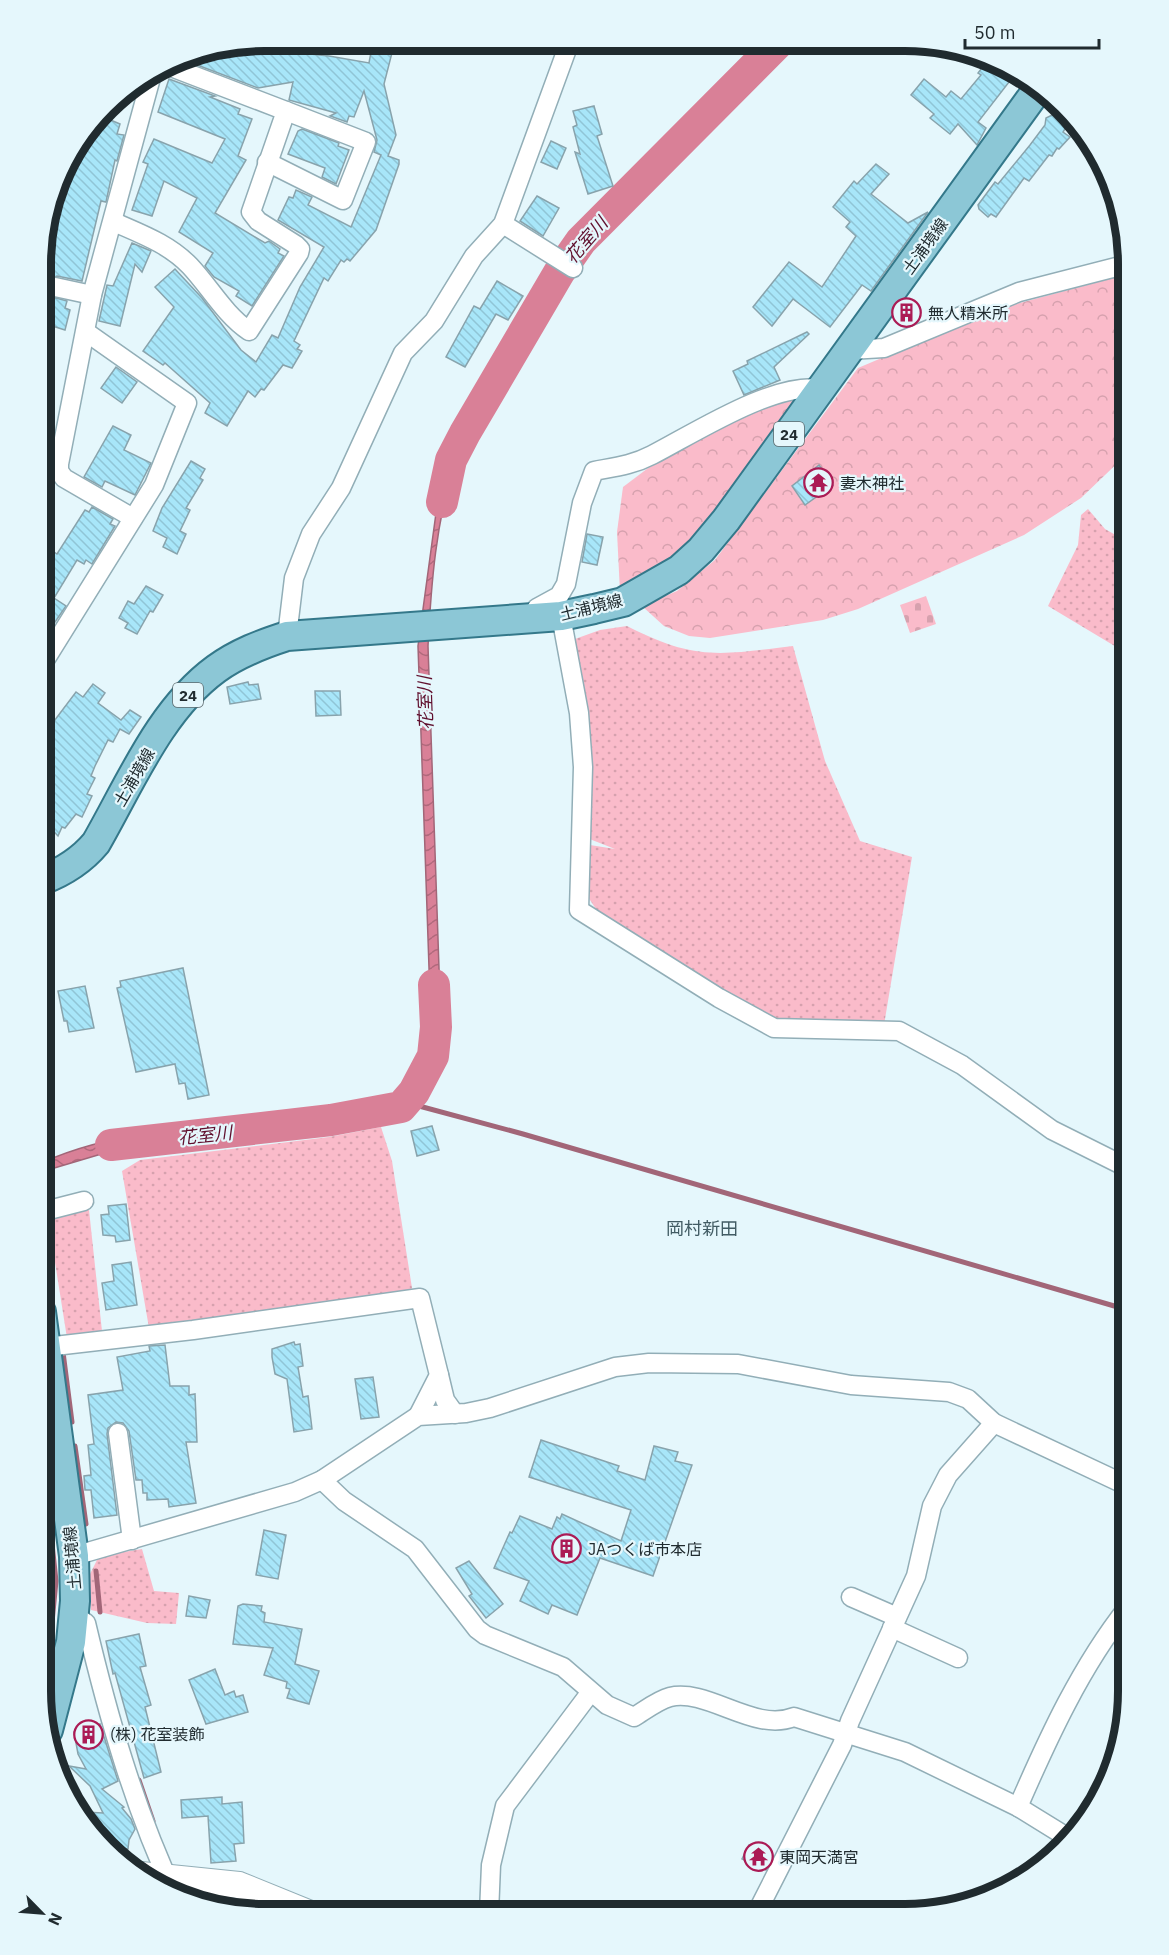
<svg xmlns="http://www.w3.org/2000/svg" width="1169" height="1955" font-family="'IBM Plex Sans','Noto Sans JP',sans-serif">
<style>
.grass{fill:url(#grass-dots)}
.forest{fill:url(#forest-crowns)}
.cemetery{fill:url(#cemetery-stones)}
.water{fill:url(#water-waves);stroke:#a26678;stroke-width:1.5}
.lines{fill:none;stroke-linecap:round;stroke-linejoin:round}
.stream{stroke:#a26678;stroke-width:5}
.river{stroke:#d98097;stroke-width:32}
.building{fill:url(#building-back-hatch);stroke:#88a3ac;stroke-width:1.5}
.street-casing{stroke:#92aeb7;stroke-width:21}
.secondary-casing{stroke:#92aeb7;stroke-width:28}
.primary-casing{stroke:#34788a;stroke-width:32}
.street{stroke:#fff;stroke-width:18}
.secondary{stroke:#fff;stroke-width:26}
.primary{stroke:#8cc7d6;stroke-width:28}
.labels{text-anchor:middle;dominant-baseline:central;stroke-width:4.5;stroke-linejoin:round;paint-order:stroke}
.shield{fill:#e5f7fc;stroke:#5b686c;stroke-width:1.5}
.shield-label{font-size:15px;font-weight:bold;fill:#202b2f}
.street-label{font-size:16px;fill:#202b2f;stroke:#e5f7fc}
.poi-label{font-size:16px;fill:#202b2f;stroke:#e5f7fc;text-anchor:start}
.water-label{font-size:18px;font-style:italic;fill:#60102e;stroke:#e5f7fc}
.neighbourhood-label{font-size:18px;fill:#425c64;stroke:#e5f7fc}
.rim{fill:none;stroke:#202b2f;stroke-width:8}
</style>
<defs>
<pattern id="grass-dots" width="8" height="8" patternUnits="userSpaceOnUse" patternTransform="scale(1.5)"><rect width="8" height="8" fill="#fabbca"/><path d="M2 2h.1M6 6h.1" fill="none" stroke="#d6a1ae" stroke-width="1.8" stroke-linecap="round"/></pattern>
<pattern id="forest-crowns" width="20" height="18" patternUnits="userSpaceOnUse" patternTransform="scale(1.5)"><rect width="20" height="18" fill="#fabbca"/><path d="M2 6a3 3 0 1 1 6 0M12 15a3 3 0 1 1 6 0" fill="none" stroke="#d6a1ae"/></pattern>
<pattern id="cemetery-stones" width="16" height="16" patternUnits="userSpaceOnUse" patternTransform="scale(1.5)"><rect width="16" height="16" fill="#fabbca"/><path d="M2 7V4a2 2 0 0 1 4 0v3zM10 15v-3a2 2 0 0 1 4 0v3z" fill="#d6a1ae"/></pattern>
<pattern id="water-waves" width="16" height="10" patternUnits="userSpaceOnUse" patternTransform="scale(1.5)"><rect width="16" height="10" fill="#d98097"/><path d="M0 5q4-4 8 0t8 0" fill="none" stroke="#b0697c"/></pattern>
<pattern id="building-back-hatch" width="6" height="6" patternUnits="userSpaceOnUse" patternTransform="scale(1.5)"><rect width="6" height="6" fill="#a8e6f9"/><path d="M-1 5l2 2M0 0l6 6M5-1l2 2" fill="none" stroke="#90c5d6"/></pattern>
</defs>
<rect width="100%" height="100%" fill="#e5f7fc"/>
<g class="grass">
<path d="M1088 509 1105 529 1128 542V654L1048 606 1078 545 1081 515Z"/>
<path d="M627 626C695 661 720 655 793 646L825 761 860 841 912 857 884 1025 784 1023 764 1016 602 918 586 894 590 845 615 849 587 838 575 639 600 630Z"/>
<path d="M381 1127 392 1161 412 1288 409 1293 149 1328 122 1171 140 1160 329 1137Z"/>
<path d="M75 1210H89L102 1331 67 1338 48 1218Z"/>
<path d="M142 1549 154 1591 179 1593 176 1624 147 1623 91 1610 88 1578 99 1556Z"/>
</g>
<g class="forest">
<path d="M1128 274V453L1081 498 1024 535 858 609 823 620 710 638 689 636 664 626 642 606 677 591 715 560 858 368 997 309Z"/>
<path d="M797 392 802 395 731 499 671 564 620 592 617 532 623 487 672 450Z"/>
</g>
<path class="cemetery" d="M926 596 936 624 910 633 900 605Z"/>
<g class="water">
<path d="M446 459 456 460C436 518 431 586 428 646L441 1027 431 1026 418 646 439 491Z"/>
<path d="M152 1133 153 1146 108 1152 41 1172V1163C77 1147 113 1138 152 1133Z"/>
</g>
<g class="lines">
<g class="stream">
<path d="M401 1107 419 1106 523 1134 1128 1310"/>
<path d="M66 1352H63L72 1422"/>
<path d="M75 1446 86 1524"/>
<path d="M96 1571 100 1612"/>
<path d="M41 1647 50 1643 56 1581 41 1441"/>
<path d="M139 1780 153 1821"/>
</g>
<g class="river">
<path d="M442 502 451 460 465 433 560 271 581 241 779 42"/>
<path d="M111 1145 331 1120 401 1107 414 1092 433 1056 436 1027 434 985"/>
</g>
</g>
<g class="building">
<path d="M373 41H395L384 84 396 135 388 156 399 160V164L376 230 350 261 347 259 344 262 341 260 328 281 324 278 294 341 300 345 297 349 302 351 292 368 283 365 264 390 261 389 255 397 248 391 227 426 205 413 210 403 165 363 163 365 143 351 174 307 155 287 175 269 202 298 241 350 256 362 272 335 278 338 300 287 324 247 278 220 289 197 293 198 296 190 312 197 308 205 351 227 381 155 374 152 377 140 364 91 354 117 349 116 347 122 330 116 336 113 289 100 293 82 258 88 184 60 186 56 218 50 240 56 272 50 329 56 369 63Z"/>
<path d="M990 57 1016 73 978 122 986 128 977 145 958 124 950 134 930 118 934 114 911 95 924 79 946 97 951 91 961 99 981 75 978 73Z"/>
<path d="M169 79 215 96 210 97 240 109 238 114 252 119 238 156 246 160 215 213 265 243 269 241 280 249 278 253 284 256 252 306 236 296 239 291 214 277 205 266 213 253 179 232 197 198 164 181 152 216 132 210 148 164 143 162 154 139 212 163 225 139 158 112Z"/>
<path d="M594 106 602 134 597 136 613 186 588 194 575 152 580 154 573 127 577 125 573 111Z"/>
<path d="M1054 114 1068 124 1063 132 1070 137 1059 149 1057 148 1052 156 1049 155 1029 181 1024 178 996 217 991 214 988 217 979 209 978 205 995 182 998 184 1030 145 1045 125 1046 118Z"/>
<path d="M101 116 120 124 117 134 124 135 117 161 115 160 106 202 101 201 82 281 57 276 42 282V236L64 165Z"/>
<path d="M302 129 339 143 338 146 349 150 336 184 322 177 325 168 288 154 298 131Z"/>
<path d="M551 141 566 148 557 169 541 162Z"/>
<path d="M876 164 889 174 871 194 908 223 928 212 871 291 862 285 830 327 793 299 772 326 753 307 789 262 822 287 856 236 846 227 850 222 833 207 854 181 857 184Z"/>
<path d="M537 196 559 208 543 236 520 221Z"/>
<path d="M132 243 151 251 142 272 135 264 120 326 99 321 107 285 113 286Z"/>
<path d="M497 281 523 296 508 320 496 314 465 367 446 357 474 306 480 309Z"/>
<path d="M49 296 67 301 65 308 70 310 65 330 49 325 50 318 46 317 48 309 46 308Z"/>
<path d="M807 332 809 334 774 367 780 380 744 395 733 371 748 364 747 361Z"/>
<path d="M116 367 137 382 122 403 101 388Z"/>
<path d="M113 426 131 435 124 450 151 463 135 495 105 481 102 487 84 477Z"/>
<path d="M191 461 205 469 200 478 203 480 186 508 190 510 180 531 186 534 177 554 163 547 167 538 153 531 162 508Z"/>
<path d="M819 465 833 485 805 505 792 486Z"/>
<path d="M92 507 113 519 110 524 115 526 92 564 86 560 84 564 77 560 54 598 66 606 42 641V544L57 554 85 510 89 512Z"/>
<path d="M587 534 603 537 597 565 582 562Z"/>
<path d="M146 586 163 595 153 612 150 611 137 634 125 628 128 623 119 618 128 601 134 604Z"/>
<path d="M248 682 249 685 258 684 261 699 230 704 227 687Z"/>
<path d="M93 684 105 693 98 703 121 720 130 710 141 717 129 734 120 729 113 742 108 740 95 766 91 776 95 778 87 794 92 796 82 817 76 814 65 828 62 827 58 836 42 819V737L76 692 83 697Z"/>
<path d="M315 691H340L341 715 316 716Z"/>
<path d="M183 968 209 1095 188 1099 185 1083 179 1084 175 1064 136 1072 117 988 121 987 120 981Z"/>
<path d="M85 986 94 1028 69 1032 67 1021H64L58 991Z"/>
<path d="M432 1126 439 1150 417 1156 411 1131Z"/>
<path d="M126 1204 130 1240 116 1242 115 1236 103 1235 101 1215 109 1214 108 1206Z"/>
<path d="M131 1262 137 1305 106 1310 102 1283 114 1281 112 1265Z"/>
<path d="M294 1342 295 1345 300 1344 303 1366 298 1367 303 1397 308 1396 312 1429 294 1432 287 1379 275 1374 272 1357V1349Z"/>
<path d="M165 1345 170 1386H189V1395L195 1394 197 1442H186L196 1503 169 1507 168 1499 147 1500V1493H143L142 1480H136L129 1431 123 1423 116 1422 108 1428 107 1434 117 1515 94 1518 91 1490H85L84 1476 91 1475 88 1445 94 1444 88 1395 123 1390 117 1357 150 1351 149 1346Z"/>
<path d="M373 1377 379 1417 361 1419 355 1379Z"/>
<path d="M541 1440 619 1466 617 1471 645 1480 654 1446 678 1452 675 1461 692 1465 653 1576 600 1558 577 1615 552 1605 548 1614 520 1601 529 1581 494 1568 510 1532 512 1533 520 1516 552 1529 557 1517 560 1519 562 1514 621 1541 631 1510 529 1477Z"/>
<path d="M264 1530 286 1535 278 1579 256 1575Z"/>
<path d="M469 1561 503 1604 486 1618 469 1596 472 1594 456 1568Z"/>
<path d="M189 1596 210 1600 206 1618 186 1616Z"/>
<path d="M243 1604 262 1606 261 1611 265 1613 264 1622 302 1629 295 1664 319 1671 309 1704 287 1698 290 1689 286 1688 287 1682 264 1675 273 1648 233 1644 238 1606Z"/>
<path d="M139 1634 146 1666 140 1667 151 1705 145 1707 161 1772 144 1778 115 1673 113 1674 106 1641Z"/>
<path d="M215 1669 225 1695 234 1691 236 1697 243 1695 248 1712 206 1724 189 1680Z"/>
<path d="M100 1724 118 1781 102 1789 124 1807 122 1808 131 1819 135 1829 129 1840 128 1849 107 1847 87 1827 83 1821 84 1812 103 1813 90 1786 69 1766 86 1769 78 1754 74 1732Z"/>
<path d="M222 1797V1804L242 1802 244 1843 234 1844 236 1861 211 1863 208 1816 182 1818 181 1800Z"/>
<path d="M749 1845 773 1856 766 1870 742 1859Z"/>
</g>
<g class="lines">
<defs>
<g id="street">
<path d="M291 41 326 45"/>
<path d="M267 162 343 200 366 142 286 111"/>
<path d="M114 222C141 234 169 244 190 266 209 286 225 315 249 331L299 253 300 249 296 245 258 221 251 212 286 111 166 65"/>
<path d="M503 224 573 268"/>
<path d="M55 287 92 295"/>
<path d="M850 350 884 348 1019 292 1128 264"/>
<path d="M133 518 64 478 59 471V464L92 295 152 74"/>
<path d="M561 616 579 713 583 767 579 910 719 998 774 1028 899 1031 962 1065 1052 1130 1128 1168"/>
<path d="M538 617 537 608 559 596 566 584 582 503 594 471C615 467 633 465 652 455 693 434 775 381 821 389"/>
<path d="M287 636 294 578 311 534 341 488 403 353 434 321 474 256 503 224 570 41"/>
<path d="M42 665 154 485 187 403 86 332"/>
<path d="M41 1212 84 1201"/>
<path d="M46 1347 193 1330 420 1298 439 1375 418 1416"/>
<path d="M439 1375 445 1400 455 1414"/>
<path d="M118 1433 132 1540"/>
<path d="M322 1480 344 1501 415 1549 477 1629 485 1635 563 1667 607 1705 634 1717C644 1711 658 1700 670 1697 708 1688 754 1733 794 1717L905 1752 1018 1807 1070 1839"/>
<path d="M74 1556 295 1492 322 1480 418 1416 466 1413 490 1408 615 1367 649 1363 738 1364 851 1385 949 1392 968 1399 994 1423 1128 1486"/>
<path d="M851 1597 897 1617"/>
<path d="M76 1616 86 1623C108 1716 134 1808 175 1895"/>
<path d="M892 1628 958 1658"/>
<path d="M1018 1807C1048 1738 1081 1666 1128 1607"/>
<path d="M489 1913 491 1865 505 1806 590 1693"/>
<path d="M756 1914 842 1745 850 1721 916 1576 932 1506 948 1475 994 1423"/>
</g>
<path id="secondary" d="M141 1875 239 1885 308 1913"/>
<g id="primary">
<path d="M42 880C63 872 81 861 96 843 130 784 160 710 216 669 238 653 262 644 287 636L561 616 594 609 623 602 679 570 701 550 726 520 1040 86"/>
<path d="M41 1312 74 1556 75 1601 71 1642 48 1730"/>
</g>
</defs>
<use href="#street" class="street-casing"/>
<use href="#secondary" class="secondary-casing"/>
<use href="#primary" class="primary-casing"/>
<use href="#street" class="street"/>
<use href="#secondary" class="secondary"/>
<use href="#primary" class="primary"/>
</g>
<defs>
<symbol id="building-ring" viewBox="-11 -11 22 22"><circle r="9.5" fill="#e5f7fc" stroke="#ab1b55" stroke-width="1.5"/><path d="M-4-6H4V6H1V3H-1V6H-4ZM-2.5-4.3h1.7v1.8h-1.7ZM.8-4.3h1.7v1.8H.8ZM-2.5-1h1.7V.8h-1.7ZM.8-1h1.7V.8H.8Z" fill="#ab1b55"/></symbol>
<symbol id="temple-ring" viewBox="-11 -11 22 22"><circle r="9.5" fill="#e5f7fc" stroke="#ab1b55" stroke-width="1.5"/><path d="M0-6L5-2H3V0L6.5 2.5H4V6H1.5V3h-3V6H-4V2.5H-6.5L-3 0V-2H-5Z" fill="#ab1b55"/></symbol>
</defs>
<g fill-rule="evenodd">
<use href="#building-ring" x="890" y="296" width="33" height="33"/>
<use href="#temple-ring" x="802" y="466" width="33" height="33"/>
<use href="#building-ring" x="550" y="1532" width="33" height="33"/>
<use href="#building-ring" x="72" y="1718" width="33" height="33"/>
<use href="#temple-ring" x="742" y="1840" width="33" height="33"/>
</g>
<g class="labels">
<g class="shield">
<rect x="774" y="422" width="30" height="24" rx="4.5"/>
<rect x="173" y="683" width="30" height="24" rx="4.5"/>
</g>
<g class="shield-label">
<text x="789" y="434">24</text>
<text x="188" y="695">24</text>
</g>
<g class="street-label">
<text transform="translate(925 246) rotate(-54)">土浦境線</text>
<text transform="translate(591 607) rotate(-14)">土浦境線</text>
<text transform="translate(134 777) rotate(-60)">土浦境線</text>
<text transform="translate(72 1558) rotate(-95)">土浦境線</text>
</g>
<g class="poi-label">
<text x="928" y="313">無人精米所</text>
<text x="840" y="483">妻木神社</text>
<text x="588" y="1549">JAつくば市本店</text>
<text x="110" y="1734">(株) 花室装飾</text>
<text x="779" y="1857">東岡天満宮</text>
</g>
<g class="water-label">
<text transform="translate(586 240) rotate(-49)">花室川</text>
<text transform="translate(425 703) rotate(-92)">花室川</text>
<text transform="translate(205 1135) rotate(-6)">花室川</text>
</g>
<g class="neighbourhood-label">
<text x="702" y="1228">岡村新田</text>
</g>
</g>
<path d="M0 0H1169V1955H0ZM264 51H905A213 213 0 0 1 1118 264V1691A213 213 0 0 1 905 1904H264A213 213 0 0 1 51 1691V264A213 213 0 0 1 264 51Z" fill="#e5f7fc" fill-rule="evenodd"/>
<path class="rim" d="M264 51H905A213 213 0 0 1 1118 264V1691A213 213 0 0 1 905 1904H264A213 213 0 0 1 51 1691V264A213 213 0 0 1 264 51Z"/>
<g transform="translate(42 1913) rotate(115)" stroke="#e5f7fc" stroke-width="4.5" paint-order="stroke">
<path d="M0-4.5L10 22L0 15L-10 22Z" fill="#202b2f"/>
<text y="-9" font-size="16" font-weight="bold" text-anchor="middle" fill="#202b2f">N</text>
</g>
<path d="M965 39v9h134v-9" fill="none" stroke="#202b2f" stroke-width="3"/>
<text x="974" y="39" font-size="18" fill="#202b2f" stroke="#e5f7fc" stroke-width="4.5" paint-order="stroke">50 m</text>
</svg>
